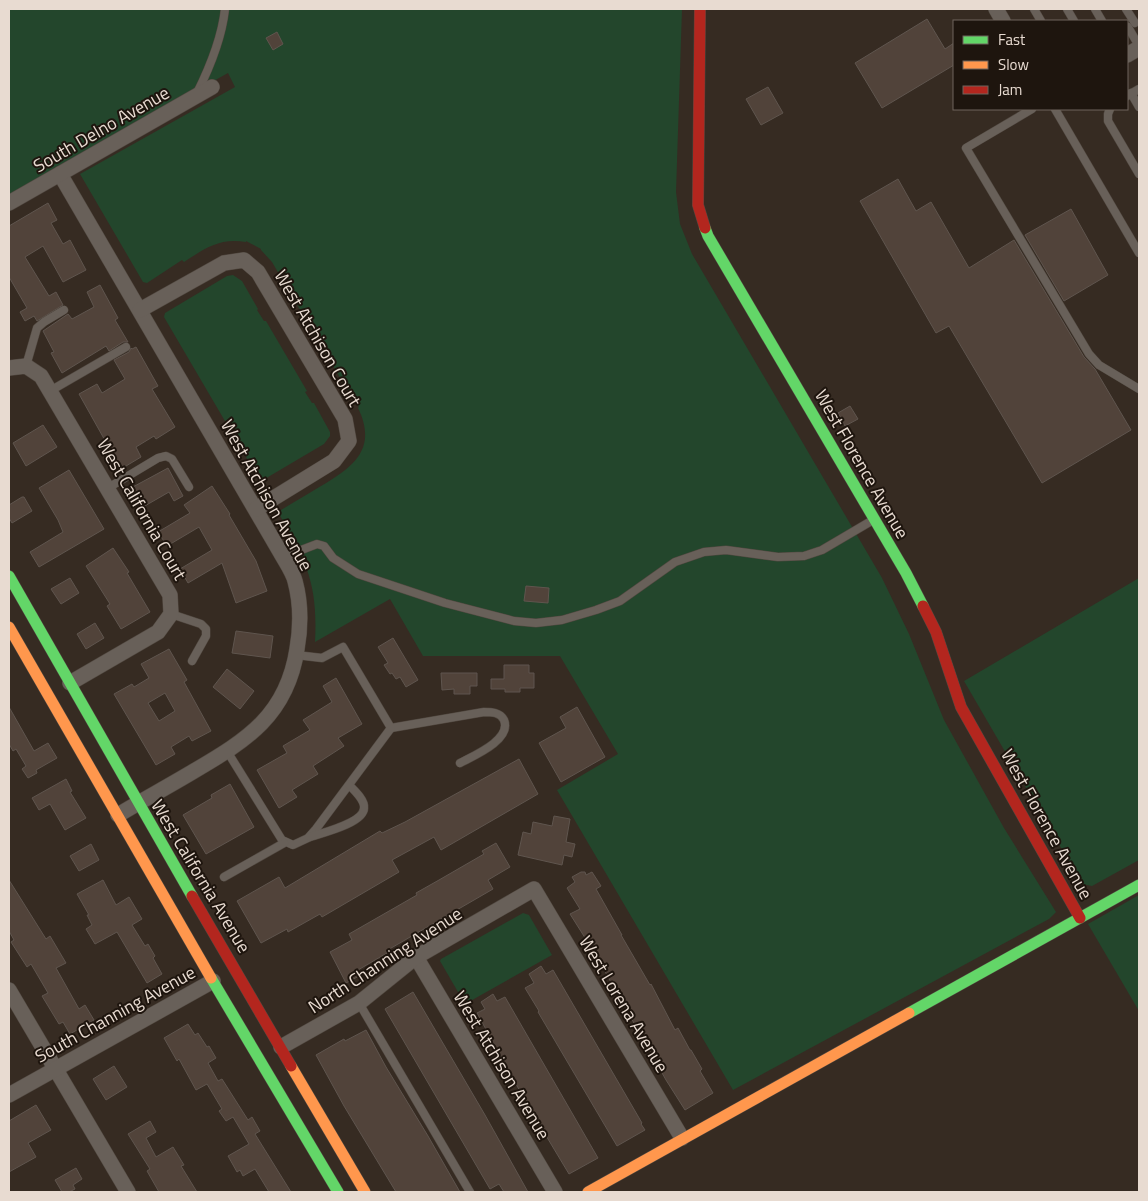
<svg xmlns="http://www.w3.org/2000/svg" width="1148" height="1201" font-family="'Titillium Web',sans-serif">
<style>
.green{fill:#23462c}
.building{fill:#51433a;stroke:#5f554e;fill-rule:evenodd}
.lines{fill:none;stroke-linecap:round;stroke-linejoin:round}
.lane-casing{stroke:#514840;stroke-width:9}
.street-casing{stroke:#514840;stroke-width:16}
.fast-casing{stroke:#514840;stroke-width:12}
.slow-casing{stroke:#514840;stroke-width:12}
.jam-casing{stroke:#514840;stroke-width:12}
.lane{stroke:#686059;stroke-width:8}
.street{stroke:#686059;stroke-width:15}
.fast{stroke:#63d668;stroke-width:11}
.slow{stroke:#ff974d;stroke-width:11}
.jam{stroke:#b3261e;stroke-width:11}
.labels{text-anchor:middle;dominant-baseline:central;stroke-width:4;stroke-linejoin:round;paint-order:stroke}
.street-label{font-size:18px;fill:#e8dbd1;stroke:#1e150e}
</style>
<rect width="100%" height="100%" fill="#362b22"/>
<g class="green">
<path d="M9 9H682L676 192 680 224 692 254 882 578 909 634 944 720 1004 828 1056 912 1049 919 733 1090 557 790 618 754 560 656H423L390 599 315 642C318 586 307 561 279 514L281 510C294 502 308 494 321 486 353 467 378 449 358 408L359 407 350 393H349L272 262 261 250V249L246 241V242C219 238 206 248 184 262L182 260 147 283 143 282 80 174 235 87 228 73 9 195Z"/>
<path d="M233 275 242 281 258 309 257 310 264 321H266L307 391 305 392 312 403H314L330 432V436L324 444 263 480 259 479 164 317 165 313 227 276Z"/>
<path d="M1139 578V860L1092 886 1082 884 964 681Z"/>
<path d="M1139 895V1011L1088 924Z"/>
<path d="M523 913 529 915 552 955 465 1004 440 961 441 959Z"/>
</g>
<g class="building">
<path d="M927 19 945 49 954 43V65L882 108 855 63Z"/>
<path d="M277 32 283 44 273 50 266 38Z"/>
<path d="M768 87 783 113 761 125 746 99Z"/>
<path d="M898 179 916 211 931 202 969 268 1014 240 1084 357 1095 369 1131 430 1042 483 949 326 936 333 860 201Z"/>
<path d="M48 203 57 220 51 223 63 244 70 240 86 270 63 282 43 246 25 257 49 296 56 292 63 305 37 321 34 316 25 321 20 312 27 308 9 277V226Z"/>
<path d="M1071 209 1108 275 1064 301 1025 235Z"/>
<path d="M100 285 118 318 115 320 128 342H123L109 351 106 346 62 373 51 353 54 352 43 331 68 314 72 319 94 307 87 292Z"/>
<path d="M136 347 158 386 152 389 175 427 156 439 154 436 136 447 141 457 121 469 79 394 97 384 102 393 125 379 114 360 129 352 131 348 132 349Z"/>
<path d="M850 406 858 419 845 426 838 413Z"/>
<path d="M43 425 57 447 26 466 13 443Z"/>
<path d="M168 468 183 496 174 501 169 492 143 507 131 488Z"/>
<path d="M69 470 104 529 39 567 30 552 63 532 58 520 39 488Z"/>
<path d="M212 486 230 514 229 515 256 561 267 591 236 603 222 563 188 583 180 569 212 550 199 527 167 546 158 532 190 513 184 505Z"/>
<path d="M22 497H24L32 511 12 523 9 518V505Z"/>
<path d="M113 548 129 572 127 573 150 612 121 629 107 606 110 604 86 566Z"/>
<path d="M70 578 79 593 61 604 51 589Z"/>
<path d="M526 586 549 588 548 603 524 601Z"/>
<path d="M95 623 104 638 86 649 77 634Z"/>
<path d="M236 631 273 636 270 658 232 653Z"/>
<path d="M393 638 418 680 406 687 400 677 396 679 392 673 390 674 384 665 388 663 378 647Z"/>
<path d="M169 649 187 680 184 682 211 731 192 741 189 736 171 747 175 754 156 765 114 694 132 684 134 687 149 678 141 664ZM165 693 175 711 159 721 148 703Z"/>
<path d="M504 665H529V673H534V688H520V692H505V689H491V679H504Z"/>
<path d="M227 669 254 691 240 709 213 687Z"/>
<path d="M441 673H477V686H470V694H454V689L442 690Z"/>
<path d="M336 678 362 724 338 738 344 746 313 766 318 774 292 790 297 797 279 808 257 770 287 753 283 746 310 730 303 720 332 702 323 686Z"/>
<path d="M9 707 34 751 48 743 57 758 36 770 37 773 28 778 22 769 26 766 16 749 13 751 9 744Z"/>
<path d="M577 707 605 757 561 782 539 743 566 728 560 717Z"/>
<path d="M519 759 538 794 441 850 434 837 392 860 399 872 322 917 320 914 288 932 287 929 261 943 237 901 279 877 285 888 380 831 382 833 405 822Z"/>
<path d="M66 779 72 791 70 792 86 818 65 830 50 804 39 810 32 798Z"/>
<path d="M230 784 254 827 206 854 183 815 212 798 211 795Z"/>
<path d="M554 816 570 819 566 842 575 844 572 857 564 855 562 865 518 855 523 832 531 834 533 822 552 826Z"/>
<path d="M496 843 510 867 488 880 493 889 386 951 387 953 358 970 361 975 346 983 330 952 352 940 349 934 417 895 416 893 439 880 484 854 482 851Z"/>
<path d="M91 844 99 860 79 871 70 856Z"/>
<path d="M581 872H585L586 875 592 872 601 886 596 889 622 935H621L650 985 651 984 675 1030 678 1028 690 1050H691L702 1069 700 1071 713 1093 685 1110 666 1080 594 952 570 914 580 909 567 888 575 882 572 877Z"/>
<path d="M9 880 46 939 50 936 66 963 56 968 79 1009 85 1005 94 1020 70 1034 63 1022 59 1024 42 996 48 993 31 964 27 967 11 942 14 940 9 931Z"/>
<path d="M103 880 116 905 129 897 142 919 132 925 145 946 148 944 155 956 153 958 162 974 147 983 117 932 95 944 86 929 92 925 87 915H89L77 894Z"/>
<path d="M541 966 546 974 553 970 642 1123 641 1124 645 1130 617 1146 538 1012 539 1011 525 988 534 983 529 974Z"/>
<path d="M413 992 485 1115 528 1192H504L499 1184 490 1189 385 1009Z"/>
<path d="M493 994 497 1001 505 997 598 1158 569 1174 527 1104 477 1013 485 1009 481 1002Z"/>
<path d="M188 1024 195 1035 198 1033 207 1047 209 1046 216 1058 208 1063 218 1081 222 1079 248 1120 252 1117 260 1131 255 1134 291 1192H269L255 1169 243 1176 240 1170 237 1172 228 1156 249 1144 233 1117 226 1121 219 1111 222 1109 207 1084 196 1090 179 1059 177 1061 164 1038Z"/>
<path d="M366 1030 386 1067 428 1136 460 1192H396L344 1106 316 1055 344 1039 345 1041Z"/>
<path d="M114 1066 127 1087 106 1100 93 1079Z"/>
<path d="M36 1105 51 1130 28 1143 36 1157 9 1172V1121Z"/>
<path d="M150 1121 156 1132 146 1138 156 1157 173 1147 184 1165 181 1166 197 1192H159L147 1171 150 1169 128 1134Z"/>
<path d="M76 1168 82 1179 73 1185 75 1189 69 1192H62L55 1180Z"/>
</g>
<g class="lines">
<defs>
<g id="lane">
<path d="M1034 9 1041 21"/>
<path d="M1067 9 1074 21"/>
<path d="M1095 9 1102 21"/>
<path d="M1126 9 1135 23"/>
<path d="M1128 27 1139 46"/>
<path d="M197 93C209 69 222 36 225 9"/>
<path d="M1131 93 1139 107"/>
<path d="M1127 96 1139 89"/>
<path d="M1032 109 966 148 1089 354 1099 365 1139 389"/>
<path d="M1055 109 1139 253"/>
<path d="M1110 109 1108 114V121L1139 174"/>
<path d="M26 366 37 328 44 322 64 310"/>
<path d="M50 391 126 347"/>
<path d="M108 488 158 458 166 456 172 459 189 487"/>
<path d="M283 557 317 544 324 546 333 558 358 574 445 603 514 621 536 623 562 620 596 610 620 601 675 562 704 552 726 550 778 557 804 556 822 550 873 520"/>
<path d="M171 614 201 624 206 629V636L192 661"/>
<path d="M391 728 484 712C491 712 500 712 504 720 512 740 473 756 460 763"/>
<path d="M227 751 282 840 293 845 308 838 316 829 391 728 343 647 322 658 296 655"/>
<path d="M310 837C322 833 364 823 364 808 365 800 354 790 349 785"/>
<path d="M224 877 284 843"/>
<path d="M359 1003 470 1192"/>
</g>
<g id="street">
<path d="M996 9 1003 21"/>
<path d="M1127 55 1139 48"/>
<path d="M60 174 283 557C287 564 293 573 295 581 301 603 301 626 297 649 287 715 247 740 194 771 169 786 143 800 118 815"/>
<path d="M9 203 212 87"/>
<path d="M140 310 224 263 244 260 258 272 345 419 349 441 334 461 256 509"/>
<path d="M9 368 26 366 41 376 170 595 171 614 158 632 70 683"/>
<path d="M416 957 555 1192"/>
<path d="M9 990 128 1192"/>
<path d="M281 1047 359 1003 416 957 534 889 682 1138"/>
<path d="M9 1095 213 981"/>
</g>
<g id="fast">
<path d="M705 228 708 236 906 573 923 606"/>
<path d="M9 576 192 896"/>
<path d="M211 978 338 1192"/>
<path d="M909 1013 1139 885"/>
</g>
<g id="slow">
<path d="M9 627 211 978"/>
<path d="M291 1066 365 1192"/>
<path d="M588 1192 909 1013"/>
</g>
<g id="jam">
<path d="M700 9 698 205 705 228"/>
<path d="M923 606 936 632 961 707 1080 918"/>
<path d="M192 896 291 1066"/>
</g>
</defs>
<use href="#lane" class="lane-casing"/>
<use href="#street" class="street-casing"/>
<use href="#fast" class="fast-casing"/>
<use href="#slow" class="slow-casing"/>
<use href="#jam" class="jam-casing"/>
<use href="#lane" class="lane"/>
<use href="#street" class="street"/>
<use href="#fast" class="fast"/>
<use href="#slow" class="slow"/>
<use href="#jam" class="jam"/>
</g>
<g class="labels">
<g class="street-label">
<text transform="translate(101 129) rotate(-30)">South Delno Avenue</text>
<text transform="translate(318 338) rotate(60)">West Atchison Court</text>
<text transform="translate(862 464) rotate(60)">West Florence Avenue</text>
<text transform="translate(267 495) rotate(61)">West Atchison Avenue</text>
<text transform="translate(142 509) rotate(60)">West California Court</text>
<text transform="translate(1047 824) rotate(61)">West Florence Avenue</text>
<text transform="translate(201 876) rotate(59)">West California Avenue</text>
<text transform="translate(385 960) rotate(-33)">North Channing Avenue</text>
<text transform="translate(624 1004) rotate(59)">West Lorena Avenue</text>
<text transform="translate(115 1014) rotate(-29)">South Channing Avenue</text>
<text transform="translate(502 1065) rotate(59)">West Atchison Avenue</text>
</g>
</g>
<rect width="1148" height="1201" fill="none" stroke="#e8dbd1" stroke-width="20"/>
<rect x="953" y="20" width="175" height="90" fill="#1e150e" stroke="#6f645c"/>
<rect x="963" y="36" width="25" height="8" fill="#63d668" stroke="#6f645c"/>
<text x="998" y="45" font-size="15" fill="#e8dbd1">Fast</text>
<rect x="963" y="61" width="25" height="8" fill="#ff974d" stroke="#6f645c"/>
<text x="998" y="70" font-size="15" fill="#e8dbd1">Slow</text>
<rect x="963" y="86" width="25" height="8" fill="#b3261e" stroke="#6f645c"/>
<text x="998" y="95" font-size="15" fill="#e8dbd1">Jam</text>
</svg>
